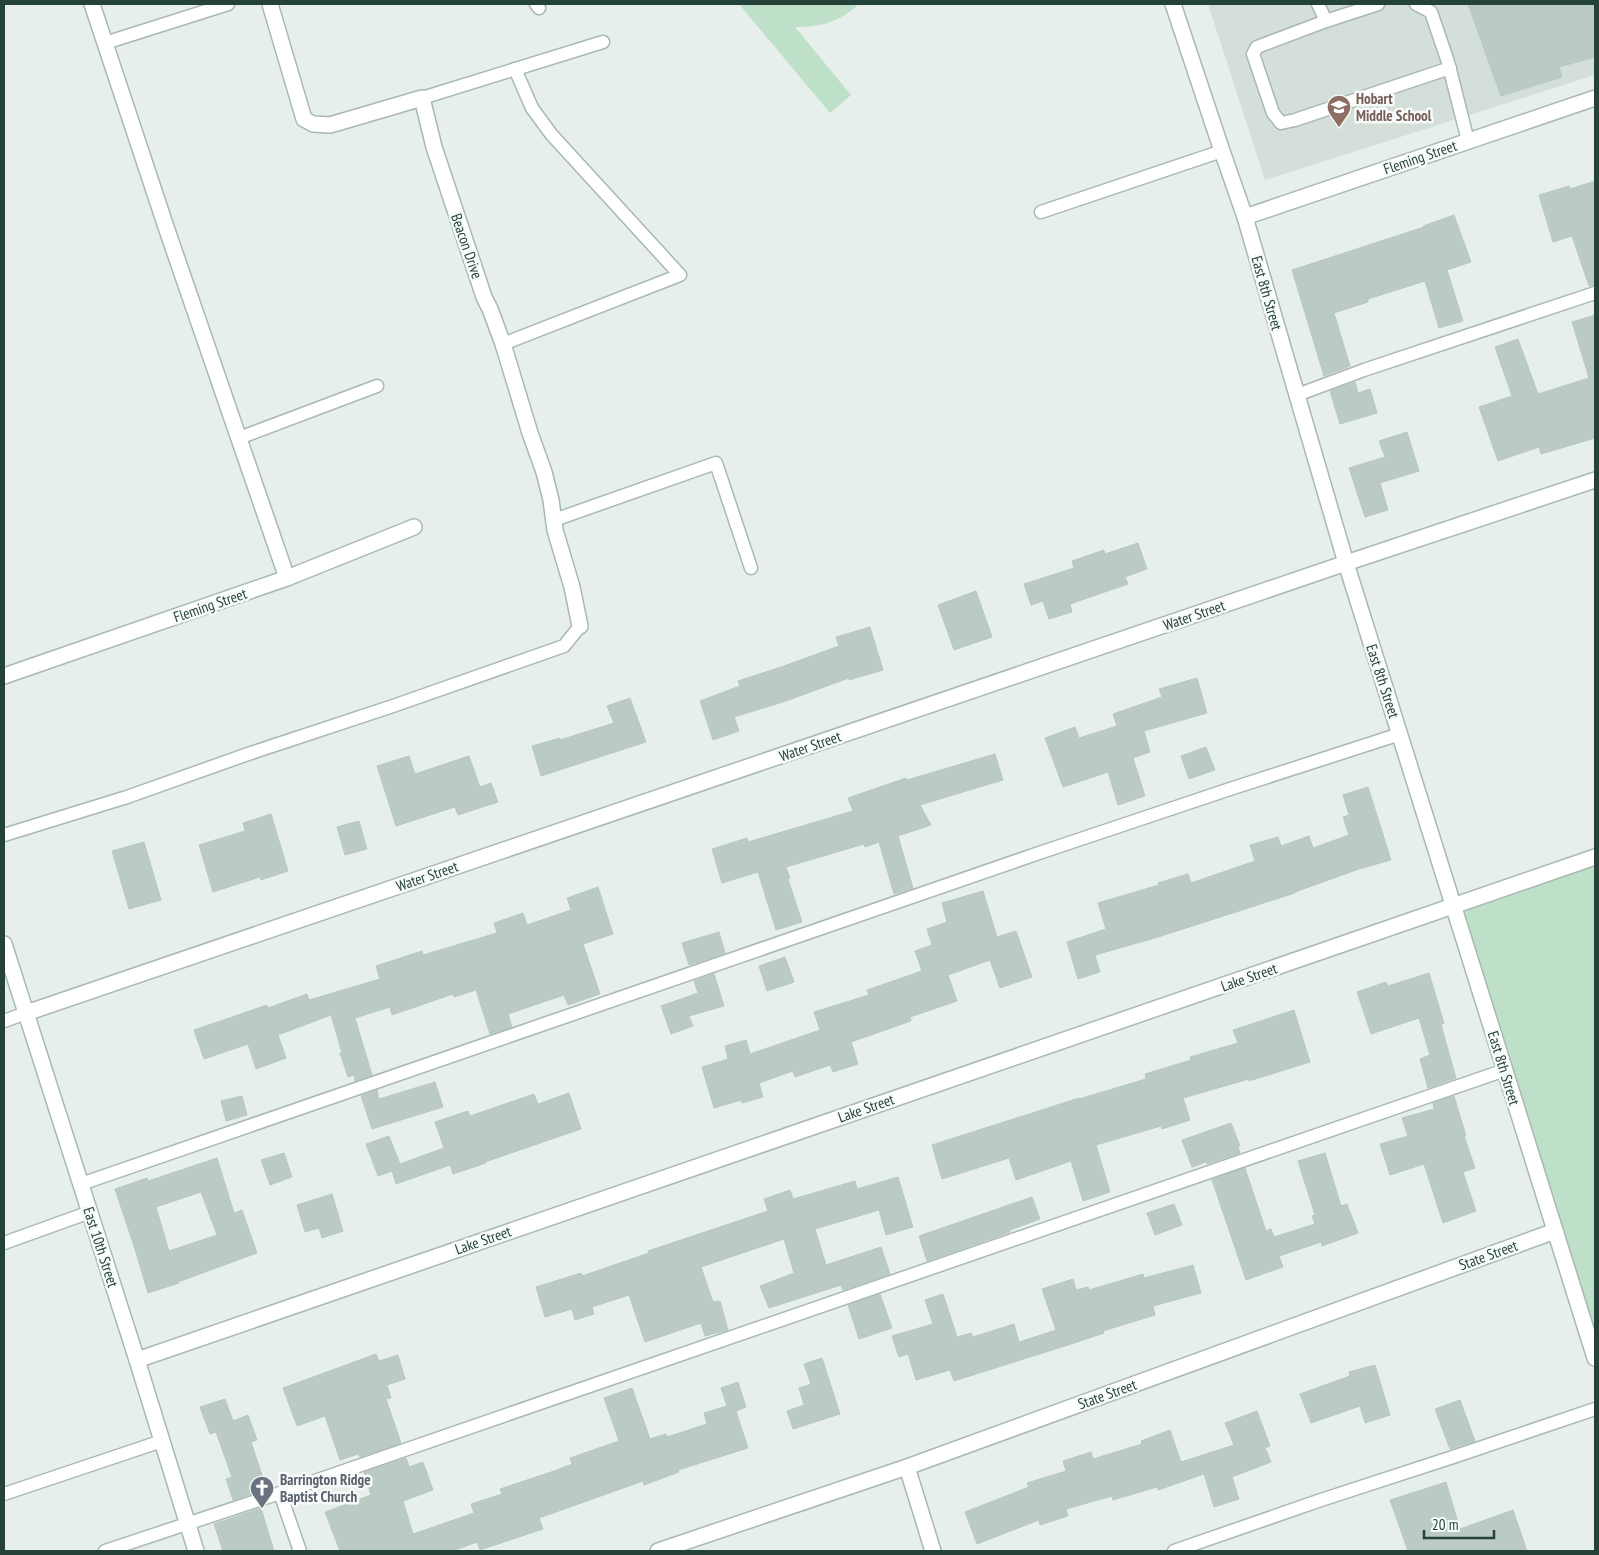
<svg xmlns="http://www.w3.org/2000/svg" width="1599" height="1555" font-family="'PT Sans Narrow',sans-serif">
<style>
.built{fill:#d4dfda}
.green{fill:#bfe0c8}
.building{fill:#bbcac4;stroke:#b8c9c2;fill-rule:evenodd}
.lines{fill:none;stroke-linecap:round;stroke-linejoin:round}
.service-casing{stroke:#a8b8b2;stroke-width:15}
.minor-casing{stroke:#a8b8b2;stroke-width:18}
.secondary-casing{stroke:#a4bbb3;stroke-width:18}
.service{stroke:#fff;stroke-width:12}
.minor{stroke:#fff;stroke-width:15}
.secondary{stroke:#fff;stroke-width:15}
.labels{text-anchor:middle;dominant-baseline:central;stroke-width:5;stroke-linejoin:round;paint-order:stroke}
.education-label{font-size:15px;font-weight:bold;fill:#785e54;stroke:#f7fbf9;text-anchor:start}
.street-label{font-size:15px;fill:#24423a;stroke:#f7fbf9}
.worship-label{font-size:15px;font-weight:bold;fill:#5b616d;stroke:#f7fbf9;text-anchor:start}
</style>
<rect width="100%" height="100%" fill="#e6efeb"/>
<path class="built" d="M1208 4H1595V75L1265 180Z"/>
<g class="green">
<path d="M739 4H791L801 5 816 4H859C839 22 822 27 795 27L851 95 830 113Z"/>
<path d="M1595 865V1334L1461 911Z"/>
</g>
<g class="building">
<path d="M1468 4H1595V57L1559 67 1562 77 1501 96Z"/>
<path d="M1595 181V285L1589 286 1572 236 1553 242 1539 195 1569 186 1570 189Z"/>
<path d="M1454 215 1471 262 1447 270 1463 321 1439 328 1425 281 1368 299V302L1334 313 1350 366 1324 376 1292 270 1424 227 1423 226Z"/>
<path d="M1595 315V438L1541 454 1539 447 1498 461 1479 407 1512 396 1495 347 1518 339 1538 394 1589 378 1572 322Z"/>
<path d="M1355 382 1358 393 1370 389 1377 413 1340 424 1330 391Z"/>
<path d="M1407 432 1419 471 1380 483 1388 510 1365 517 1349 468 1385 457 1379 441Z"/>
<path d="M1138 543 1147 569 1125 577 1128 584 1070 604 1072 612 1049 619 1043 601 1031 605 1024 584 1074 568 1072 561 1104 550 1105 554Z"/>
<path d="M976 591 992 637 954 650 938 605Z"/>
<path d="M870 627 883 670 849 680V678L783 702 734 717 739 731 713 740 700 701 740 686 738 681 784 666 839 646 836 637Z"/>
<path d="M1197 678 1207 713 1144 731 1150 752 1133 758 1145 796 1118 805 1108 772 1063 787 1045 738 1075 727 1079 738 1117 726 1113 714 1162 697 1159 689Z"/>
<path d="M630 698 646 742 541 776 532 746 560 738V740L614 723 607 706Z"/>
<path d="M1206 747 1215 770 1189 779 1181 756Z"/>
<path d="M995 754 1003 780 920 805 931 825 898 836 913 888 894 894 879 842 865 847 864 844 786 867 790 878 788 879 802 922 776 930 758 872 722 883 712 849 747 838 748 842 853 811 848 798 906 778 907 780Z"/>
<path d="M409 756 415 774 469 756 480 787 491 783 498 802 458 815 455 807 396 826 377 766Z"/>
<path d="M1368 787 1391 860 1359 869 1295 892V893L1155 938 1095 955 1100 972 1078 979 1067 942 1106 929 1098 903 1159 885 1158 883 1188 874 1191 883 1255 861 1250 845 1278 837 1281 846 1309 836 1313 848 1349 835 1343 817 1349 815 1343 795Z"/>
<path d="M271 814 288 871 261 880 260 877 213 892 199 845 245 831 243 823Z"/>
<path d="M359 821 367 849 345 855 337 827Z"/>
<path d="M144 842 161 900 129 909 112 851Z"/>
<path d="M598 887 613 934 583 944 600 994 568 1005 564 995 508 1014 512 1027 490 1034 476 990 454 997 453 994 392 1015 390 1007 355 1018 372 1075 355 1081 354 1075 348 1077 340 1053H342L331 1015 278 1035 286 1058 256 1069 248 1044 204 1059 194 1030 267 1005 268 1008 307 994 309 1000 380 979 376 966 422 951 423 955 497 933 494 923 523 913 527 925 571 910 567 898Z"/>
<path d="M983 891 997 937 1016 931 1032 977 1000 988 990 960 948 975 957 1001 910 1017 911 1021 851 1042 858 1064 833 1072 830 1065 795 1077 793 1071 759 1083 763 1097 742 1103 741 1100 714 1108 702 1067 728 1059 725 1046 746 1040 750 1054 820 1030 814 1012 869 995 867 990 922 971 915 951 932 945 927 929 947 922 942 903Z"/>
<path d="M719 932 725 953 689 965 682 943Z"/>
<path d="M785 957 794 982 767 991 759 966Z"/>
<path d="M1429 973 1444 1023 1441 1025 1456 1078 1428 1088 1420 1059 1430 1055 1419 1018 1371 1034 1357 992 1386 982 1388 986Z"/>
<path d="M714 974 724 1006 689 1016 693 1026 671 1034 661 1006 698 993 694 981Z"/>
<path d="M1294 1010 1310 1062 1249 1081V1079L1183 1098 1190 1120 1162 1129 1161 1126 1096 1145 1110 1192 1083 1201 1071 1161 1016 1180 1009 1158 942 1179 932 1145 1079 1098V1099L1146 1079 1145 1074 1191 1060 1190 1057 1238 1043 1233 1030Z"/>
<path d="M435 1082 443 1107 372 1129 361 1096 377 1090 379 1099Z"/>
<path d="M569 1093 581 1129 485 1162 486 1163 453 1174 450 1165 396 1184 392 1171 378 1176 366 1144 389 1136 400 1164 444 1148 435 1122 468 1111 470 1116 534 1094 538 1104Z"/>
<path d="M242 1096 247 1115 226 1121 221 1101Z"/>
<path d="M1454 1096 1466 1136H1464L1475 1168 1463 1172 1476 1211 1443 1223 1424 1164 1390 1175 1380 1144 1408 1136 1402 1118 1434 1109 1433 1103Z"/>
<path d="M1231 1123 1240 1146 1238 1147 1240 1153 1207 1164 1206 1162 1192 1167 1182 1140Z"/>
<path d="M284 1153 292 1177 270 1185 261 1160Z"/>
<path d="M1325 1153 1341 1206 1347 1204 1358 1233 1322 1246 1321 1242 1279 1256 1283 1267 1246 1280 1212 1180 1245 1168 1266 1231 1271 1229 1274 1237 1315 1224 1312 1216 1315 1215 1298 1161Z"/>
<path d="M217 1158 234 1213 242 1210 257 1253 178 1282 179 1283 148 1293 134 1246 115 1189 147 1178 148 1181ZM201 1192 217 1235 169 1251 156 1207Z"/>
<path d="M898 1177 913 1227 886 1235 879 1210 815 1229 826 1265 881 1247 890 1274 843 1290 841 1285 769 1308 760 1286 794 1273 784 1239 701 1267 713 1302 720 1301 728 1330 705 1336 701 1323 645 1342 629 1295 592 1307 594 1314 575 1320 572 1309 545 1317 536 1287 581 1273 582 1276 649 1253 648 1251 768 1211 764 1199 790 1190 793 1199 855 1181 857 1189Z"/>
<path d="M332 1194 343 1231 322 1238 319 1228 305 1232 297 1205Z"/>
<path d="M1032 1197 1040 1219 1010 1230V1232L927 1261 919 1236Z"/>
<path d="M1174 1204 1182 1225 1155 1235 1147 1213Z"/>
<path d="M1193 1265 1201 1293 1153 1306 1155 1315 1103 1331 1104 1333 1065 1346 954 1381 950 1370 916 1380 908 1354 899 1357 892 1336 933 1324 925 1300 943 1294 957 1337 971 1333 973 1337 1014 1324 1019 1342 1056 1330 1042 1289 1073 1279 1076 1290 1088 1287 1089 1290 1143 1274 1144 1278Z"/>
<path d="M880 1294 892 1328 859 1339 848 1305Z"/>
<path d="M376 1354 379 1361 398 1355 405 1379 387 1385 391 1398 386 1399 401 1443 360 1457 358 1454 340 1460 325 1416 297 1426 283 1388Z"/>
<path d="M822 1358 840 1414 793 1429 787 1411 804 1405 799 1388 811 1384 804 1364Z"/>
<path d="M1375 1365 1390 1415 1365 1423 1360 1406 1311 1423 1300 1394 1350 1376 1349 1372Z"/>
<path d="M738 1382 746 1407 736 1411 748 1448 678 1470 679 1472 644 1485 643 1481 539 1518 543 1529 480 1550 477 1542 452 1551H340L325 1512 371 1495 364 1472 406 1458 409 1467 423 1462 433 1490 403 1501 413 1534 474 1513 471 1504 502 1494 500 1489 557 1470 572 1464 570 1458 619 1441 604 1398 632 1388 650 1439 666 1434 667 1437 707 1424 704 1413 727 1406 721 1388Z"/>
<path d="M225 1399 233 1421 248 1415 257 1440 251 1442 266 1487 255 1491 256 1492 233 1500 226 1479 232 1477 216 1432 210 1434 200 1407Z"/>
<path d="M1460 1400 1475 1441 1450 1449 1435 1409Z"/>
<path d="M1257 1411 1270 1446 1265 1448 1271 1462 1232 1477 1239 1499 1214 1507 1204 1474 1158 1490 1157 1487 1113 1500 1112 1496 1066 1509 1068 1516 1040 1525 1039 1520 977 1544 965 1512 1029 1487 1027 1483 1066 1471 1063 1461 1091 1452 1093 1459 1142 1444 1141 1441 1170 1430 1181 1462 1234 1445 1225 1423Z"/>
<path d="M1446 1482 1460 1529 1513 1510 1527 1551H1408L1390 1500Z"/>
<path d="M261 1508 274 1551H223L214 1524Z"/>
</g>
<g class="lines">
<defs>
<g id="service">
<path d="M536 4 539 8"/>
<path d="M1318 4 1326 21 1378 4"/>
<path d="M1416 4 1431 12 1448 62 1468 141"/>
<path d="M1326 21 1257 47 1253 54 1273 113 1281 123 1295 120 1450 68"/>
<path d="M105 43 228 4"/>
<path d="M422 98 603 42"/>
<path d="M1041 212 1222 151"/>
<path d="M503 344 680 275 551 134 532 108 515 69"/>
<path d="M1297 395 1364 370 1595 293"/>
<path d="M239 438 377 386"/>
<path d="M554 520 716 463 751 568"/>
<path d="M4 835 127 797 248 754 393 706 564 646 580 626"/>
<path d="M4 1021 26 1013"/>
<path d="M81 1184 1042 852 1230 789 1400 734"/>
<path d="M4 1243 90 1212"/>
<path d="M280 1493 300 1551"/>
<path d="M4 1494 162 1441"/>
<path d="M105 1551 280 1493 1505 1070"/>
<path d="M1174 1551 1321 1500 1456 1456 1595 1409"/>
</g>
<g id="minor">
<path d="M92 4 167 230 287 578"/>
<path d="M270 4 304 119 313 124 330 125 422 98 434 147 484 297 490 309 503 344 530 433 544 472 551 500 555 530 572 587 580 626"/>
<path d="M1173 4 1222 151 1245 217 1346 563 1595 1358"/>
<path d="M1245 217 1595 98"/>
<path d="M4 676 287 578 414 527"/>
<path d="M26 1013 1346 563 1595 480"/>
<path d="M137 1360 1595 857"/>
<path d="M907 1467 933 1551"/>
<path d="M658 1551 907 1467 1555 1231"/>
</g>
<path id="secondary" d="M4 944 137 1360 196 1551"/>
</defs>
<use href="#service" class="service-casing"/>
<use href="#minor" class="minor-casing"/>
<use href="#secondary" class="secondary-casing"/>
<use href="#service" class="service"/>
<use href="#minor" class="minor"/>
<use href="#secondary" class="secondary"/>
</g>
<defs>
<symbol id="school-pin" viewBox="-11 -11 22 30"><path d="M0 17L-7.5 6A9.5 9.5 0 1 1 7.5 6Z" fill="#8d6e63" stroke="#f7fbf9"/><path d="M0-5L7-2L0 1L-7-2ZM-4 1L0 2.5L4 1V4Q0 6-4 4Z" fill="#fff"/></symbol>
<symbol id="church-pin" viewBox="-11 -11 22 30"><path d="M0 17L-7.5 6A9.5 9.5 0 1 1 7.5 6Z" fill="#6b7280" stroke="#f7fbf9"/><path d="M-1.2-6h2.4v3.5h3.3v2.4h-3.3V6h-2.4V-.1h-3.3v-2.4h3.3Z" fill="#fff"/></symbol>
</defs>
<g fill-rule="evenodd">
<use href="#school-pin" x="1325" y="93" width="28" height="38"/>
<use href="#church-pin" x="248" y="1474" width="28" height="38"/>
</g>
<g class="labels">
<g class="education-label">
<text x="1356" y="98">Hobart<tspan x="1356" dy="17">Middle School</tspan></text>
</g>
<g class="street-label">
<text transform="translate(1420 157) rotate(-19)">Fleming Street</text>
<text transform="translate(467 246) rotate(71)">Beacon Drive</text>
<text transform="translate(1267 293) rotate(74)">East 8th Street</text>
<text transform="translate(210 605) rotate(-19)">Fleming Street</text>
<text transform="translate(1194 615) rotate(-19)">Water Street</text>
<text transform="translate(1383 681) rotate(72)">East 8th Street</text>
<text transform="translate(810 746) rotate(-19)">Water Street</text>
<text transform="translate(427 876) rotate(-19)">Water Street</text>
<text transform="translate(1249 977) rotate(-19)">Lake Street</text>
<text transform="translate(1504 1068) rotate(73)">East 8th Street</text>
<text transform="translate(866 1108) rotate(-19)">Lake Street</text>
<text transform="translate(483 1240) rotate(-19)">Lake Street</text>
<text transform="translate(101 1247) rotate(72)">East 10th Street</text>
<text transform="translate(1488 1255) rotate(-20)">State Street</text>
<text transform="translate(1107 1394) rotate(-20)">State Street</text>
</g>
<g class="worship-label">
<text x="280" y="1479">Barrington Ridge<tspan x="280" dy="17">Baptist Church</tspan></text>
</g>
</g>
<rect width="1599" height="1555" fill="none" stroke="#24423a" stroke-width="10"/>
<path d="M1424 1530v8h70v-8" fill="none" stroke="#24423a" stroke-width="2.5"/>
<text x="1432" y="1530" font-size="15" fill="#24423a" stroke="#f7fbf9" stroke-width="4" paint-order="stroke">20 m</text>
</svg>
